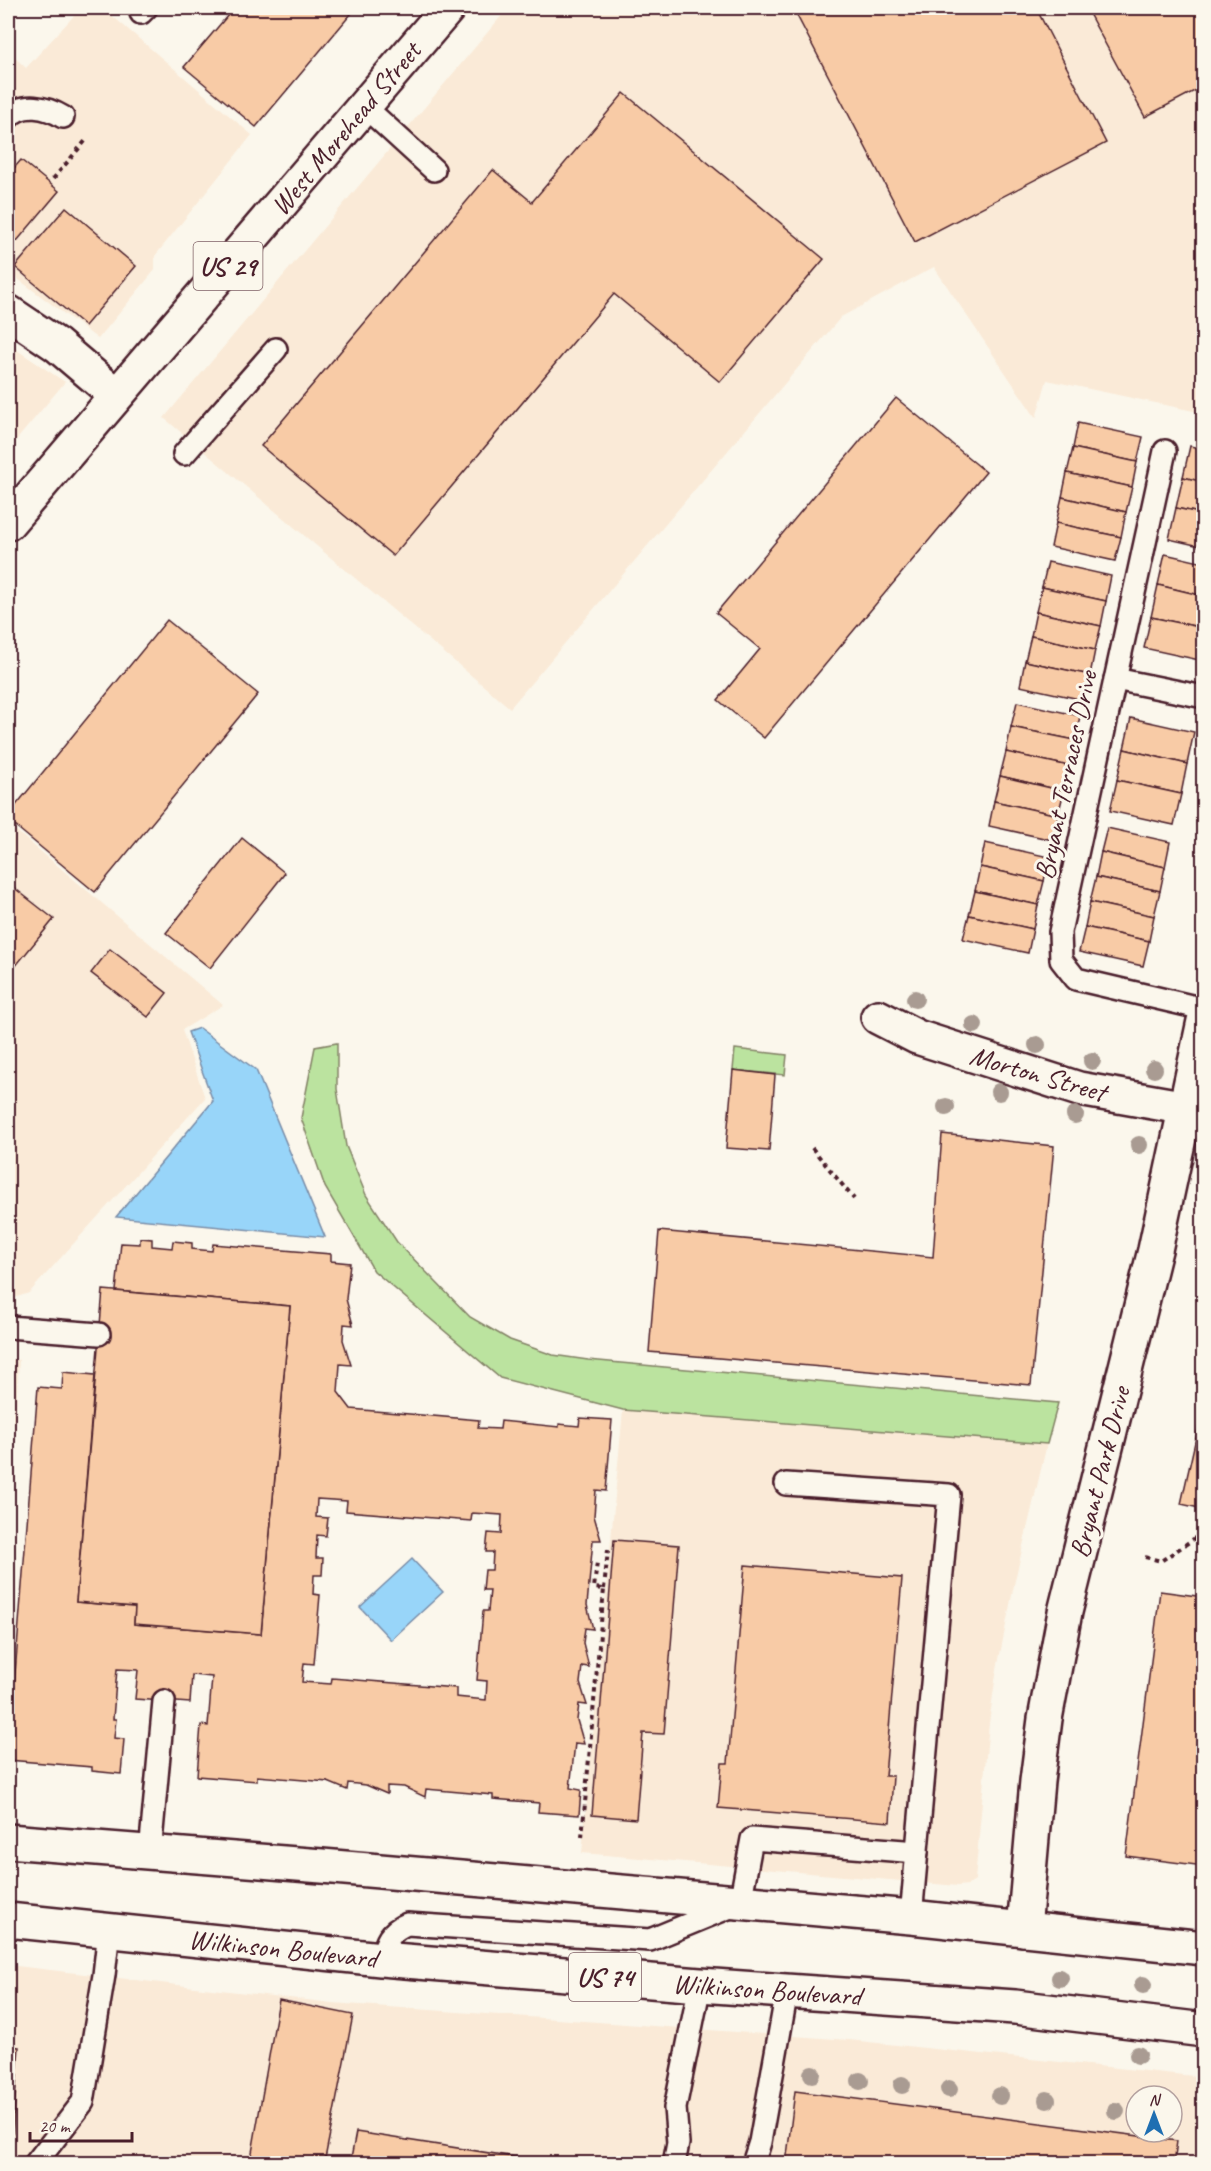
<svg xmlns="http://www.w3.org/2000/svg" width="1211" height="2171" font-family="Caveat,sans-serif">
<rect width="100%" height="100%" fill="#fbf7ec"/>
<filter id="ink" filterUnits="userSpaceOnUse"><feTurbulence type="fractalNoise" baseFrequency=".0167" numOctaves="2"/><feDisplacementMap in="SourceGraphic" scale="12" xChannelSelector="R" yChannelSelector="G"/><feConvolveMatrix kernelMatrix="1 2 1 2 8 2 1 2 1" color-interpolation-filters="sRGB"/></filter>
<g filter="url(#ink)">
<g fill="#faead7" fill-rule="evenodd">
<polygon points="81,8 103,8 252,135 155,256 155,270 98,339 14,276 8,265 8,51 26,68"/>
<polygon points="508,8 1203,8 1203,413 1047,380 1036,418 934,267 841,317 510,708 164,418"/>
<polygon points="8,344 65,382 8,450"/>
<polygon points="8,824 223,1005 182,1030 205,1098 29,1293 8,1300"/>
<polygon points="8,1359 19,1360 8,1535"/>
<polygon points="623,1410 1047,1444 1015,1580 996,1674 989,1723 975,1880 968,1885 958,1886 582,1853"/>
<path d="M8,1965L332,2003L849,2040L1203,2077V2163L8,2164ZM1136,2096H1172V2132H1136Z"/>
</g>
<g fill="#bbe39f" stroke="#828165" stroke-width="1.5">
<polygon points="337,1043 337,1089 346,1146 366,1195 397,1242 470,1317 510,1340 553,1355 588,1360 1058,1403 1047,1444 623,1410 500,1378 374,1271 325,1187 301,1118 315,1047"/>
<polygon points="735,1049 787,1055 785,1075 733,1070"/>
</g>
<g fill="#98d5f9" stroke="#798ca7" stroke-width="1.5">
<polygon points="199,1028 256,1070 325,1237 116,1217 213,1101 188,1032"/>
<polygon points="412,1559 443,1592 391,1640 360,1607"/>
</g>
<g fill="#f8cba6" stroke="#4a1f2b" stroke-width="1.5" fill-rule="evenodd">
<polygon points="234,8 356,8 256,127 184,67"/>
<polygon points="793,8 1036,8 1106,143 915,242"/>
<polygon points="1086,8 1204,8 1204,86 1145,117"/>
<polygon points="624,93 824,259 720,382 614,294 393,556 261,446 493,170 532,202"/>
<polygon points="21,160 59,191 17,241 8,233 8,175"/>
<polygon points="66,207 136,266 85,326 15,267"/>
<polygon points="896,398 986,472 764,738 718,700 760,649 716,613"/>
<polygon points="1078,423 1143,437 1137,462 1073,448"/>
<polygon points="1190,446 1204,449 1204,482 1183,477"/>
<polygon points="1073,448 1137,462 1132,487 1067,473"/>
<polygon points="1067,473 1132,487 1126,512 1062,497"/>
<polygon points="1183,477 1204,482 1204,514 1176,508"/>
<polygon points="1062,497 1126,512 1121,537 1056,523"/>
<polygon points="1176,508 1204,514 1204,547 1169,539"/>
<polygon points="1056,523 1121,537 1115,561 1051,547"/>
<polygon points="1165,554 1204,563 1204,596 1158,585"/>
<polygon points="1048,562 1111,576 1106,601 1042,587"/>
<polygon points="1158,585 1204,596 1204,628 1151,617"/>
<polygon points="1042,587 1106,601 1101,626 1036,612"/>
<polygon points="1036,612 1101,626 1095,650 1031,636"/>
<polygon points="1151,617 1204,628 1204,661 1144,648"/>
<polygon points="167,620 258,694 95,892 8,820 8,815"/>
<polygon points="1031,636 1095,650 1090,675 1025,661"/>
<polygon points="1025,661 1090,675 1084,700 1020,686"/>
<polygon points="1017,702 1080,716 1075,740 1011,727"/>
<polygon points="1131,718 1194,732 1187,764 1124,749"/>
<polygon points="1011,727 1075,740 1069,766 1006,752"/>
<polygon points="1124,749 1187,764 1181,794 1117,780"/>
<polygon points="1006,752 1069,766 1064,791 1000,776"/>
<polygon points="1000,776 1064,791 1058,815 994,801"/>
<polygon points="1117,780 1181,794 1174,825 1110,811"/>
<polygon points="994,801 1058,815 1053,840 989,826"/>
<polygon points="1107,828 1170,842 1165,867 1101,852"/>
<polygon points="242,838 285,873 210,968 166,933"/>
<polygon points="985,843 1049,857 1044,881 980,867"/>
<polygon points="1101,852 1165,867 1160,891 1096,877"/>
<polygon points="980,867 1044,881 1038,905 975,891"/>
<polygon points="1096,877 1160,891 1154,916 1090,902"/>
<polygon points="8,883 54,919 14,968 8,963"/>
<polygon points="975,891 1038,905 1033,929 969,915"/>
<polygon points="1090,902 1154,916 1149,941 1085,927"/>
<polygon points="969,915 1033,929 1028,953 963,939"/>
<polygon points="1085,927 1149,941 1143,966 1079,952"/>
<polygon points="110,949 167,993 148,1017 91,973"/>
<polygon points="733,1070 775,1075 769,1151 726,1148"/>
<polygon points="942,1134 1054,1146 1031,1385 649,1352 659,1231 933,1257"/>
<path d="M140,1238L152,1239V1246L172,1248L173,1241L192,1243V1249L212,1251L213,1244L331,1254V1261L350,1263L346,1299L353,1325L344,1324L343,1340L351,1365L340,1364L338,1392L351,1409L479,1420L478,1428L500,1429L501,1421L559,1427V1424L579,1426L580,1418L612,1420L606,1491L596,1490L594,1516L601,1540H593L587,1605L593,1629L585,1628L583,1643L589,1667L582,1666L580,1683L587,1705L579,1704L577,1720L584,1744L575,1743L570,1788L581,1790L579,1815L538,1812L539,1803L493,1799V1795L426,1789L425,1797L404,1787L387,1786V1794L366,1785L348,1783L347,1790L328,1782L257,1776V1781L197,1776L201,1725L208,1726L212,1677L192,1675L190,1703L135,1699L138,1670L117,1669L113,1719H116L114,1738L124,1739L121,1774L92,1771V1767L8,1760L38,1387L62,1389L63,1372L95,1375L76,1602L135,1607L134,1624L261,1634L290,1306L116,1291L121,1243L140,1244ZM317,1499L347,1501L346,1511L471,1521L472,1513L502,1515L501,1534L488,1533L486,1552H493L492,1570H485L483,1590H490L488,1611H483L477,1680L487,1681L486,1700L456,1697V1688L332,1678L331,1684L302,1682L304,1663L314,1664L320,1595L313,1594L314,1575H322L323,1558H316L317,1535L326,1536L328,1518L316,1517Z"/>
<polygon points="103,1290 290,1306 261,1634 134,1624 135,1607 76,1602"/>
<polygon points="1204,1402 1204,1509 1181,1504"/>
<polygon points="614,1540 679,1545 664,1734 643,1733 636,1819 592,1815"/>
<polygon points="745,1565 902,1578 885,1776 893,1776 890,1822 718,1808 722,1763 728,1763"/>
<polygon points="1160,1591 1204,1597 1204,1866 1126,1856"/>
<polygon points="279,2000 353,2015 324,2164 250,2164"/>
<polygon points="8,2046 19,2047 12,2139 8,2139"/>
<polygon points="795,2091 1177,2141 1174,2164 786,2164"/>
<polygon points="356,2132 559,2164 350,2164"/>
</g>
<g fill="none" stroke-linecap="round" stroke-linejoin="round">
<g stroke="#4a1f2b" stroke-width="26">
<g id="service">
<polyline points="141,13 146,8"/>
<polyline points="364,106 434,170"/>
<path d="M8,118C22,101 47,107 63,117"/>
<polyline points="1165,451 1060,932 1061,960 1076,979 1204,1009"/>
<polyline points="184,454 276,349"/>
<polyline points="1115,679 1204,697"/>
<polyline points="8,1327 99,1334"/>
<polyline points="786,1484 949,1495 911,1917"/>
<polyline points="150,1853 164,1701"/>
<path d="M381,1959C386,1942 389,1931 407,1924L650,1940L740,1903L752,1839L917,1852"/>
<polyline points="35,2164 83,2102 104,1975 109,1930"/>
<polyline points="674,2164 678,2143 675,2108 700,1985"/>
<polyline points="753,2164 760,2142 787,1991"/>
</g>
</g>
<g stroke="#4a1f2b" stroke-width="38">
<g id="minor">
<polyline points="8,312 57,345 116,395"/>
<polyline points="878,1017 917,1037 1079,1089 1204,1111"/>
<polyline points="1024,1929 1037,1781 1045,1719 1065,1612 1155,1250 1204,1021"/>
</g>
</g>
<g stroke="#4a1f2b" stroke-width="38">
<g id="primary">
<polyline points="8,523 448,8"/>
<polyline points="8,1841 322,1866 911,1917 1204,1948"/>
<polyline points="8,1920 381,1959 700,1985 1015,2007 1204,2030"/>
</g>
</g>
<g stroke="#4a1f2b" stroke-width="4" stroke-dasharray="4.5 4.5" stroke-linecap="butt">
<polyline points="53,179 87,139"/>
<polyline points="812,1148 854,1199"/>
<polyline points="1145,1557 1161,1561 1198,1536 1204,1537"/>
<polyline points="604,1589 608,1550"/>
<polyline points="582,1837 604,1589 594,1588 597,1562"/>
</g>
<use href="#service" stroke="#fbf7ec" stroke-width="21"/>
<use href="#minor" stroke="#fbf7ec" stroke-width="33"/>
<use href="#primary" stroke="#fbf7ec" stroke-width="33"/>
</g>
<g fill="#a99b92">
<circle cx="915" cy="999" r="9"/>
<circle cx="974" cy="1025" r="9"/>
<circle cx="1037" cy="1045" r="9"/>
<circle cx="1092" cy="1061" r="9"/>
<circle cx="1154" cy="1069" r="9"/>
<circle cx="999" cy="1092" r="9"/>
<circle cx="946" cy="1107" r="9"/>
<circle cx="1075" cy="1115" r="9"/>
<circle cx="1139" cy="1145" r="9"/>
<circle cx="1060" cy="1978" r="9"/>
<circle cx="1143" cy="1985" r="9"/>
<circle cx="1138" cy="2055" r="9"/>
<circle cx="812" cy="2074" r="9"/>
<circle cx="860" cy="2081" r="9"/>
<circle cx="902" cy="2085" r="9"/>
<circle cx="949" cy="2089" r="9"/>
<circle cx="1000" cy="2096" r="9"/>
<circle cx="1047" cy="2100" r="9"/>
<circle cx="1116" cy="2111" r="9"/>
</g>
</g>
<g text-anchor="middle" stroke-width="6" stroke-linejoin="round" paint-order="stroke">
<g fill="#fbf7ec" stroke="#7f6065" stroke-width="1.5">
<rect x="193.5" y="242" width="69" height="48" rx="4.5"/>
<rect x="569" y="1953" width="72" height="48" rx="4.5"/>
</g>
<g font-size="27" font-weight="bold" fill="#4a1f2b">
<text x="228" y="275">US 29</text>
<text x="605" y="1986">US 74</text>
</g>
<g font-size="28" fill="#4a1f2b" stroke="#fbf7ec">
<text transform="translate(345 128) rotate(-50)" y="10">West Morehead Street</text>
<text transform="translate(1065 775) rotate(-78)" y="10">Bryant Terraces Drive</text>
<text transform="translate(1038 1073) rotate(16)" y="10">Morton Street</text>
<text transform="translate(1099 1472) rotate(-76)" y="10">Bryant Park Drive</text>
<text transform="translate(283 1948) rotate(6)" y="10">Wilkinson Boulevard</text>
<text transform="translate(767 1989) rotate(4)" y="10">Wilkinson Boulevard</text>
</g>
</g>
<rect width="1211" height="2171" fill="none" stroke="#fbf7ec" stroke-width="30"/>
<rect x="15" y="15" width="1181" height="2141" fill="none" stroke="#4a1f2b" stroke-width="2" filter="url(#ink)"/>
<g transform="translate(1154 2114)"><circle r="28" fill="#fbf7ec" stroke="#b4a19f" stroke-width="1.5"/>
<path d="M0-4.5L10 22L0 15L-10 22Z" fill="#1f6fb2"/>
<text y="-9" font-size="16" font-weight="bold" text-anchor="middle" fill="#4a1f2b">N</text>
</g>
<path d="M30 2132v9h102v-9" fill="none" stroke="#4a1f2b" stroke-width="3"/>
<text x="39" y="2132" font-size="18" fill="#4a1f2b" stroke="#fbf7ec" stroke-width="4.5" paint-order="stroke">20 m</text>
</svg>
